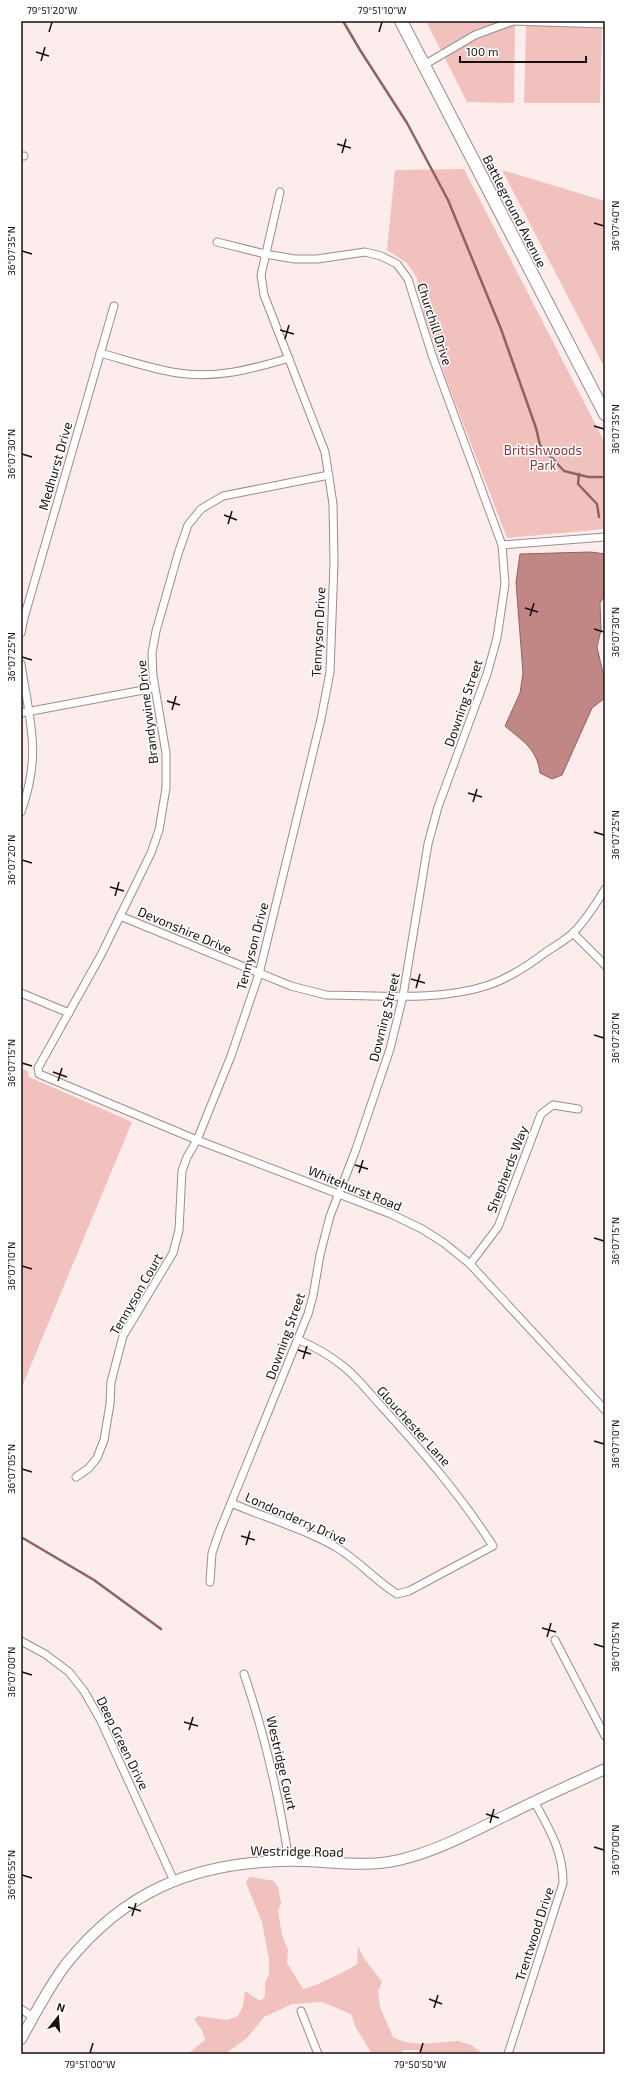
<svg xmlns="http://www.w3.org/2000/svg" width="626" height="2075" font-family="'Exo 2',sans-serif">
<rect width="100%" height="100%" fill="#fceceb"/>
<g fill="#f1c1bd">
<polygon points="426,21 515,21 514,103 467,102"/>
<polygon points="526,25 602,28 600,103 524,103"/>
<polygon points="464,169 605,443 605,529 507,538 445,376 424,314 417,278 407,263 387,250 395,170"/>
<polygon points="502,170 605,201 605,369 595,349"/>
<polygon points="21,1068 28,1071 29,1077 132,1122 21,1389"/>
<path d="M251,1877L274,1881L278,1887L281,1903L278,1911L282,1935L288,1950L287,1963L303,1989C314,1987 347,1971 357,1964L358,1946L364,1958L382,1982L378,1991L380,2007L393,2037L404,2042L421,2044L458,2041L471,2045L483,2054H424L417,2050H403L400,2054H372L356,2028L351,2014L322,2002L292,2004L264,2017L247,2038L225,2054H191L190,2052L205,2040L202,2030L194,2019L198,2016L227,2020L238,2016L243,2006L245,1991L260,2001L265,1997V1983L269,1974V1959L262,1922L246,1883L248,1878Z"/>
</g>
<path fill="#c08784" stroke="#8d6461" d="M591,552L605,554V595L600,603L601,630L597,647L605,682V698L592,708L562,775L552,779L540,773C537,748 522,741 505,726L520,693L523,673L516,582L520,554Z"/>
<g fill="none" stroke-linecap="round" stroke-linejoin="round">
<g stroke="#8d6461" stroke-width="2.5">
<polyline points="343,21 360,50 407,123 448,200 501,329 536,428 540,445 564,471 588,477 602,477"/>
<polyline points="579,474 578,484 597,504 599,517"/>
<polyline points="21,1537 94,1580 161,1629"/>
</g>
<g stroke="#9b8d8c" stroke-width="9">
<g id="street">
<polyline points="513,21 605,24"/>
<polyline points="424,65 475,35 513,21"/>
<polyline points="21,156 24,156"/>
<path d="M100,353C126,360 152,369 178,373C216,379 253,369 289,358"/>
<polyline points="329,475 223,496 201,509 188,525 178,554 156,631 152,653 153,676 166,753 166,788 159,830 151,853 101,955 43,1059 38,1068 39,1074 197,1140 391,1214 422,1229 444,1243 470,1264 605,1410"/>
<polyline points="502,545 605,537"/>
<polyline points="21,633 24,618 114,306"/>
<path d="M21,664C30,723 42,754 21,812"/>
<polyline points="21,713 154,688"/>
<path d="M120,916L291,986L326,995C379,995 438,1002 489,985C509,978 529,965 546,952C555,946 566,940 573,933C586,920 596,904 605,889"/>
<polyline points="573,933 605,965"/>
<polyline points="21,993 69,1013"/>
<polyline points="470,1264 498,1227 541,1114 553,1105 578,1109"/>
<polyline points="76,1477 89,1468 97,1458 104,1440 110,1404 111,1382 123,1336 173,1253 179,1230 182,1171 187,1157 197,1140 231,1056 259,974 321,719 330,672 334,563 333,504 325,452 264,295 261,275 280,192"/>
<path d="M231,1503C264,1517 310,1531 339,1549C360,1562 376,1581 397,1594L409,1591L493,1546C461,1496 423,1452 383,1408C370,1394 358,1378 343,1366C329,1355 315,1347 299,1340"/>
<polyline points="210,1582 212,1553 220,1530 308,1314 313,1296 320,1255 330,1216 355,1152 390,1049 403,996 428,844 438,807 487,674 497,638 505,584 502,545 432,355 408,279 397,264 381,256 365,252 317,259 295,259 265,254 217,242"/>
<polyline points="555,1640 605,1736"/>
<polyline points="21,1641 45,1654 69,1672 84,1691 101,1721 174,1881"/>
<path d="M244,1674C265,1735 279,1797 289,1861"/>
<polyline points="21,2009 33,2017"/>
<polyline points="301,2011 318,2054"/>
<path d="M508,2054L563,1883C563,1850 549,1829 534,1801"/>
</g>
</g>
<g stroke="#9b8d8c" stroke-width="12">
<path id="secondary" d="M21,2039C35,2014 49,1986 67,1963C124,1892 191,1864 280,1861C320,1859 360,1869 399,1860C441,1850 477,1829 515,1811C545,1796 575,1783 605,1769"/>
</g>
<g stroke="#9b8d8c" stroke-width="14">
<polyline id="primary" points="401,21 605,414"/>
</g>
<use href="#street" stroke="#fff" stroke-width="7"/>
<use href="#secondary" stroke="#fff" stroke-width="10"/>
<use href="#primary" stroke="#fff" stroke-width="12"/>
</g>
<path fill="none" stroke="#161110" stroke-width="1.5" d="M49,32L52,22M379,32L382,22M36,52L49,56M41,61L45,47M337,144L351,148M342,153L346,139M594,223L604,226M22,251L32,254M280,330L294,334M285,339L289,325M594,426L604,429M22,454L32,457M224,515L237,520M228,524L232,511M525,608L538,612M530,616L534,603M594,629L604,632M22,657L32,660M167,701L180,705M172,710L176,696M468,793L482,797M473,802L477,789M594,832L604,835M22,860L32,863M110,887L124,891M115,896L119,882M411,979L425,983M416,988L420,974M594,1035L604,1038M22,1063L32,1066M53,1072L67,1077M58,1081L62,1068M355,1165L368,1169M359,1173L363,1160M594,1238L604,1241M22,1266L32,1269M298,1350L311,1354M303,1359L307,1346M594,1441L604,1444M22,1469L32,1472M241,1536L255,1540M246,1545L250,1531M542,1628L556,1632M547,1637L551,1623M594,1644L604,1647M22,1672L32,1675M184,1722L198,1726M189,1730L193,1717M486,1814L499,1818M490,1823L494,1809M594,1847L604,1850M22,1875L32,1878M128,1907L141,1911M132,1916L136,1903M429,1999L442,2004M434,2008L438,1995M90,2053L93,2043M420,2053L423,2043"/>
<g text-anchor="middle" stroke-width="3" stroke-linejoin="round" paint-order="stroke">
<g font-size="13" fill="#161110" stroke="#fff">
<text transform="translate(515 211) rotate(63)" y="5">Battleground Avenue</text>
<text transform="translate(435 324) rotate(72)" y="5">Churchill Drive</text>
<text transform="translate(55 466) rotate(-74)" y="5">Medhurst Drive</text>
<text transform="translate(318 632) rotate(-87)" y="5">Tennyson Drive</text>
<text transform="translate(463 703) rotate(-71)" y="5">Downing Street</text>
<text transform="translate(147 712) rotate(-97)" y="5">Brandywine Drive</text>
<text transform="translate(185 930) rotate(23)" y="5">Devonshire Drive</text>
<text transform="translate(252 946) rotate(-75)" y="5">Tennyson Drive</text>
<text transform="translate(384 1017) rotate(-76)" y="5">Downing Street</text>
<text transform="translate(507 1169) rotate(-69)" y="5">Shepherds Way</text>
<text transform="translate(355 1188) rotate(22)" y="5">Whitehurst Road</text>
<text transform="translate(136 1294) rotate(-60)" y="5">Tennyson Court</text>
<text transform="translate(285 1336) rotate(-70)" y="5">Downing Street</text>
<text transform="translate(414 1426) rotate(48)" y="5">Glouchester Lane</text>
<text transform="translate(296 1518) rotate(24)" y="5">Londonderry Drive</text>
<text transform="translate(123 1743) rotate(64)" y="5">Deep Green Drive</text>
<text transform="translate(282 1763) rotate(77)" y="5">Westridge Court</text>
<text transform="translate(297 1851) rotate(1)" y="5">Westridge Road</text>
<text transform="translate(534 1934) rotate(-72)" y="5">Trentwood Drive</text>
</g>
<g font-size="13" fill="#843b3a" stroke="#fff">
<text x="543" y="455">Britishwoods<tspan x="543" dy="15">Park</tspan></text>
</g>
</g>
<rect width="626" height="2075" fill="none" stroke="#ffffff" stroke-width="44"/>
<g transform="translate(58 2017) rotate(17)" stroke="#ffffff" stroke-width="3" paint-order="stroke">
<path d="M0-3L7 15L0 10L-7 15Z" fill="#161110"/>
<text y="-6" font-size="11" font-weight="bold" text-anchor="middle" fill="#161110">N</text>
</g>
<path d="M460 56v6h126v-6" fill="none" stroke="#161110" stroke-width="2"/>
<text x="466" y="56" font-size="12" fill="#161110" stroke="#ffffff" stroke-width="3" paint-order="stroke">100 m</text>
<rect x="22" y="22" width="582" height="2031" fill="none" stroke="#161110" stroke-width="1.5"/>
<g font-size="10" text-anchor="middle" fill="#161110">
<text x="52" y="14">79°51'20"W</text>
<text x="382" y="14">79°51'10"W</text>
<text transform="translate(615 226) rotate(-90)" y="4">36°07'40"N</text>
<text transform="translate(11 251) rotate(-90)" y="4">36°07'35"N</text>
<text transform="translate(615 429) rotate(-90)" y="4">36°07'35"N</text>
<text transform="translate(11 454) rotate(-90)" y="4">36°07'30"N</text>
<text transform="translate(615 632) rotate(-90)" y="4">36°07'30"N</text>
<text transform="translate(11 657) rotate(-90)" y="4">36°07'25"N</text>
<text transform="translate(615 835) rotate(-90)" y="4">36°07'25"N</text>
<text transform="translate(11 860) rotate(-90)" y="4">36°07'20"N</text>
<text transform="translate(615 1038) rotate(-90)" y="4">36°07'20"N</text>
<text transform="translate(11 1063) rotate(-90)" y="4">36°07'15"N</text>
<text transform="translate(615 1241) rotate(-90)" y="4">36°07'15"N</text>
<text transform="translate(11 1266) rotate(-90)" y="4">36°07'10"N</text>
<text transform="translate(615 1444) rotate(-90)" y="4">36°07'10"N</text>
<text transform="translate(11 1469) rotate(-90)" y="4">36°07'05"N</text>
<text transform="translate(615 1647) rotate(-90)" y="4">36°07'05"N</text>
<text transform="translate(11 1672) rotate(-90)" y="4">36°07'00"N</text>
<text transform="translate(615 1850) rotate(-90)" y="4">36°07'00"N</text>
<text transform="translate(11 1875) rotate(-90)" y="4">36°06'55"N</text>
<text x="90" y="2068">79°51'00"W</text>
<text x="420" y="2068">79°50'50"W</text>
</g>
</svg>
